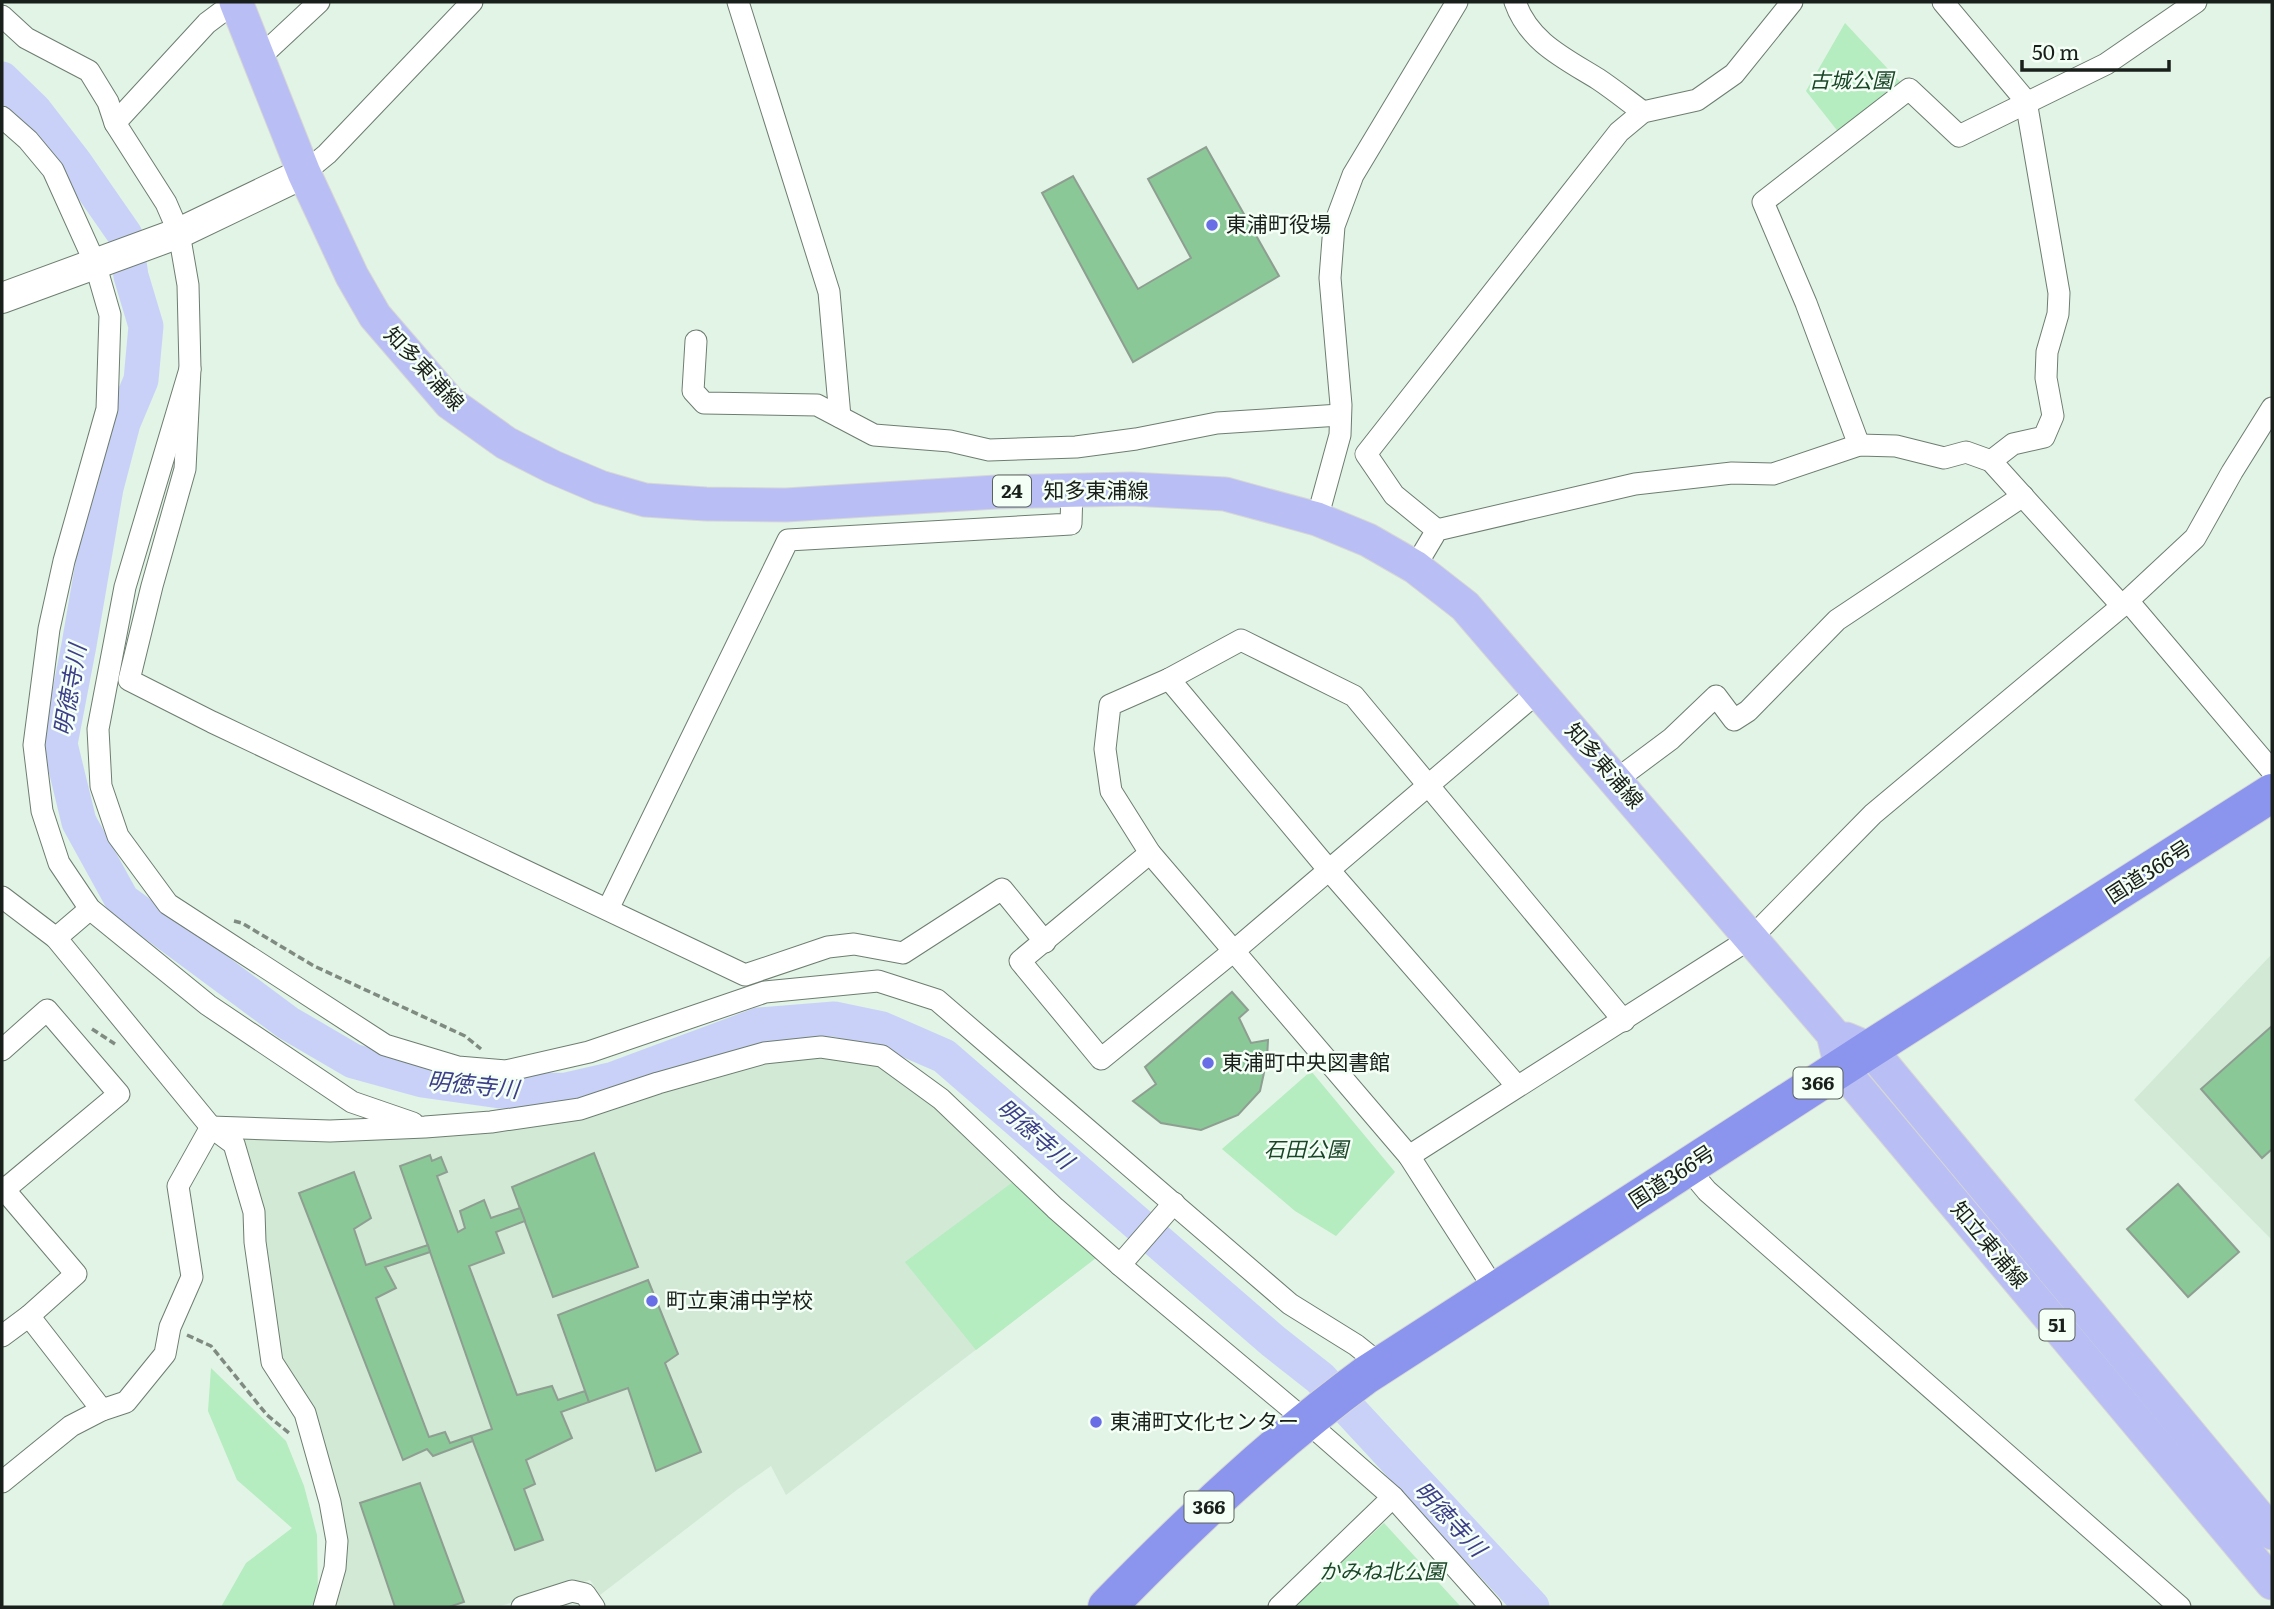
<svg xmlns="http://www.w3.org/2000/svg" width="2274" height="1609" font-family="Literata,'Noto Sans JP',serif">
<rect width="100%" height="100%" fill="#e2f4e5"/>
<g fill="#d1e9d5">
<polygon points="2272,954 2272,1240 2134,1100"/>
<polygon points="764,1053 882,1056 1105,1251 786,1495 771,1466 738,1489 600,1595 590,1580 497,1607 325,1607 335,1568 319,1458 272,1362 234,1144 247,1129 491,1122"/>
</g>
<g fill="#b5ecc0">
<polygon points="1845,23 1902,84 1840,134 1806,91"/>
<polygon points="1311,1071 1395,1172 1336,1236 1295,1211 1222,1149"/>
<polygon points="1021,1176 1105,1251 976,1350 905,1262"/>
<polygon points="211,1368 286,1441 304,1486 317,1535 318,1598 310,1607 221,1607 246,1563 292,1528 237,1480 208,1411"/>
<polygon points="1384,1523 1461,1607 1294,1607"/>
</g>
<g fill="none" stroke-linecap="round" stroke-linejoin="round">
<polyline stroke="#cad1f9" stroke-width="35" points="2,79 34,110 75,163 125,235 131,276 146,326 141,380 123,423 106,488 79,645 60,744 79,822 122,900 288,1023 353,1061 422,1080 500,1091 566,1090 614,1079 759,1025 834,1019 882,1029 944,1056 1273,1341 1320,1378 1532,1607"/>
</g>
<g fill="#8ac898" stroke="#8e9e91" stroke-width="2">
<polygon points="1206,147 1279,276 1133,362 1042,193 1073,176 1138,289 1191,258 1148,179"/>
<polygon points="1232,992 1248,1010 1239,1018 1251,1043 1268,1040 1267,1059 1260,1091 1238,1115 1201,1130 1161,1123 1133,1101 1156,1084 1145,1067"/>
<polygon points="2272,1026 2272,1149 2262,1158 2201,1089"/>
<polygon points="594,1153 638,1267 553,1297 512,1187"/>
<polygon points="430,1155 432,1161 441,1157 447,1172 437,1176 458,1232 465,1228 460,1211 484,1200 491,1218 520,1208 525,1221 496,1232 504,1253 469,1266 517,1395 552,1386 558,1400 585,1391 589,1402 561,1412 572,1438 526,1460 535,1484 524,1489 543,1540 515,1550 471,1436 492,1429 400,1166"/>
<polygon points="354,1172 371,1218 354,1229 366,1265 428,1245 430,1252 385,1267 396,1288 376,1298 429,1437 445,1432 450,1443 471,1436 473,1441 433,1456 427,1449 403,1460 299,1193"/>
<polygon points="2178,1184 2239,1252 2188,1297 2127,1229"/>
<polygon points="648,1280 678,1354 665,1363 701,1452 656,1471 628,1388 589,1402 558,1315"/>
<polygon points="420,1483 464,1602 449,1607 395,1607 360,1503"/>
</g>
<g fill="none" stroke-linecap="round" stroke-linejoin="round">
<g stroke="#6d7d70" stroke-width="23">
<g id="street">
<polyline points="235,2 207,23 115,123 166,203 179,233 188,285 190,369 185,469 152,586 129,680 212,722 745,975 828,947 854,944 903,953 1002,889 1045,942"/>
<polyline points="738,2 829,292 840,417"/>
<path d="M1515,2C1529,42 1564,58 1598,79C1613,89 1628,101 1643,112"/>
<polyline points="1943,2 2026,101 2059,293 2058,314 2047,352 2046,378 2053,416 2044,437 2013,444 1991,461"/>
<polyline points="2,16 26,38 89,71 108,102 115,123"/>
<polyline points="259,58 319,2"/>
<polyline points="2,117 28,140 53,170 95,263 110,315 107,409 64,561 49,629 34,745 42,811 59,863 90,909 208,1005 352,1102 413,1123"/>
<polyline points="304,173 327,154 472,2"/>
<polyline points="696,341 693,391 704,403 817,405 874,435 950,441 989,450 1076,447 1136,439 1217,423 1340,415"/>
<polyline points="190,369 125,587 98,729 101,786 118,836 168,904 385,1045 458,1067 506,1071 589,1052 765,992 878,981 937,1000 1290,1304 1356,1345 1381,1365"/>
<polyline points="1859,445 1806,303 1763,202 1909,89 1959,136 2106,64 2196,2"/>
<polyline points="1317,519 1340,435 1341,405 1330,278 1334,226 1353,175 1457,2"/>
<polyline points="1437,530 1394,495 1366,454 1619,132 1643,112 1697,100 1734,74 1792,2"/>
<polyline points="1415,567 1437,530 1635,484 1732,473 1773,474 1859,445 1896,446 1944,458 1966,452 1991,461 2122,606"/>
<polyline points="2128,601 2272,771"/>
<polyline points="1169,679 1328,869 1517,1086"/>
<polyline points="1616,780 1671,739 1716,696 1734,720 1748,711 1837,620 2023,496"/>
<polyline points="1150,853 1020,961 1101,1059 1235,950 1539,691"/>
<polyline points="2,897 56,938"/>
<polyline points="90,909 56,938 211,1127 234,1144 254,1212 255,1242 272,1362 305,1413 330,1502 337,1541 335,1568 324,1607"/>
<polyline points="608,909 788,540 1071,524 1072,490"/>
<polyline points="2,1050 47,1010 119,1094 4,1190"/>
<polyline points="211,1127 330,1131 425,1127 491,1122 580,1109 658,1083 764,1053 821,1047 882,1056 941,1099 1055,1208 1120,1265 1306,1421 1393,1497 1491,1607"/>
<polyline points="1409,1156 1751,938 1873,814 2122,606 2195,538 2232,472 2272,408"/>
<polyline points="1687,1167 1707,1191 2180,1607"/>
<polyline points="2,1187 76,1274 29,1316 2,1336"/>
<polyline points="1120,1265 1174,1203"/>
<polyline points="1495,1290 1409,1156 1150,853 1111,791 1105,749 1110,705 1169,679 1241,640 1354,696 1624,1021"/>
<polyline points="29,1316 102,1410"/>
<polyline points="2,1482 71,1426 102,1410 126,1402 165,1354 170,1327 192,1277 178,1186 211,1127"/>
<polyline points="522,1607 572,1591 585,1594 594,1607"/>
<polyline points="1279,1607 1393,1497"/>
</g>
</g>
<g stroke="#6d7d70" stroke-width="32">
<polyline id="secondary" points="2,298 179,233 304,173"/>
</g>
<g stroke="#d6d7d6" stroke-width="35">
<g id="primary">
<polyline points="236,2 304,173 352,276 375,316 450,403 506,443 553,467 600,487 645,500 706,504 786,505 996,492 1131,489 1225,494 1317,519 1368,540 1415,567 1465,606 1833,1034 1841,1068 2272,1583"/>
<polyline points="1846,1039 1870,1049 2272,1533"/>
</g>
</g>
<g stroke="#d6d7d6" stroke-width="40">
<path id="highway" d="M1107,1607C1188,1524 1272,1444 1366,1375L1870,1049L2272,793"/>
</g>
<g stroke="#7f8b81" stroke-width="3.5" stroke-dasharray="7 3.5" stroke-linecap="butt">
<polyline points="234,921 242,923 314,966 465,1036 481,1049"/>
<polyline points="92,1029 115,1044"/>
<polyline points="187,1335 211,1346 267,1415 289,1433"/>
</g>
<use href="#street" stroke="#fff" stroke-width="21"/>
<use href="#secondary" stroke="#fff" stroke-width="30"/>
<use href="#primary" stroke="#b9bff4" stroke-width="33"/>
<use href="#highway" stroke="#8b95ed" stroke-width="38"/>
</g>
<g fill="#696ee7" stroke="#f4fff6" stroke-width="2.5">
<circle cx="1212" cy="225" r="7"/>
<circle cx="1208" cy="1063" r="7"/>
<circle cx="652" cy="1301" r="7"/>
<circle cx="1096" cy="1422" r="7"/>
</g>
<g text-anchor="middle" stroke-width="5" stroke-linejoin="round" paint-order="stroke">
<g fill="#f4fff6" stroke="#5b625c" stroke-width="2">
<rect x="993" y="475.5" width="38" height="31" rx="5"/>
<rect x="1793.5" y="1067.5" width="49" height="31" rx="5"/>
<rect x="2039.5" y="1309.5" width="35" height="31" rx="5"/>
<rect x="1184.5" y="1491.5" width="49" height="31" rx="5"/>
</g>
<g font-size="19" font-weight="bold" fill="#191f1a">
<text x="1012" y="498">24</text>
<text x="1818" y="1090">366</text>
<text x="2057" y="1332">51</text>
<text x="1209" y="1514">366</text>
</g>
<g font-size="21" font-style="italic" fill="#194627" stroke="#f4fff6">
<text x="1851" y="88">古城公園</text>
<text x="1306" y="1157">石田公園</text>
<text x="1382" y="1579">かみね北公園</text>
</g>
<g font-size="21" fill="#191f1a" stroke="#f4fff6" text-anchor="start">
<text x="1226" y="232">東浦町役場</text>
<text x="1222" y="1070">東浦町中央図書館</text>
<text x="666" y="1308">町立東浦中学校</text>
<text x="1110" y="1429">東浦町文化センター</text>
</g>
<g font-size="21" fill="#191f1a" stroke="#f4fff6">
<text transform="translate(424 369) rotate(47)" y="7">知多東浦線</text>
<text x="1096" y="498">知多東浦線</text>
<text transform="translate(1604 766) rotate(49)" y="7">知多東浦線</text>
<text transform="translate(2149 872) rotate(-33)" y="7">国道366号</text>
<text transform="translate(1672 1177) rotate(-33)" y="7">国道366号</text>
<text transform="translate(1989 1245) rotate(50)" y="7">知立東浦線</text>
</g>
<g font-size="23" font-style="italic" fill="#3c3e8a" stroke="#f4fff6">
<text transform="translate(70 690) rotate(-80)" y="8">明徳寺川</text>
<text transform="translate(473 1085) rotate(6)" y="8">明徳寺川</text>
<text transform="translate(1035 1134) rotate(41)" y="8">明徳寺川</text>
<text transform="translate(1450 1519) rotate(47)" y="8">明徳寺川</text>
</g>
</g>
<rect width="2274" height="1609" fill="none" stroke="#191f1a" stroke-width="7"/>
<path d="M2022 60v10h147v-10" fill="none" stroke="#191f1a" stroke-width="3.5"/>
<text x="2032" y="60" font-size="21" fill="#191f1a" stroke="#f4fff6" stroke-width="5" paint-order="stroke">50 m</text>
</svg>
